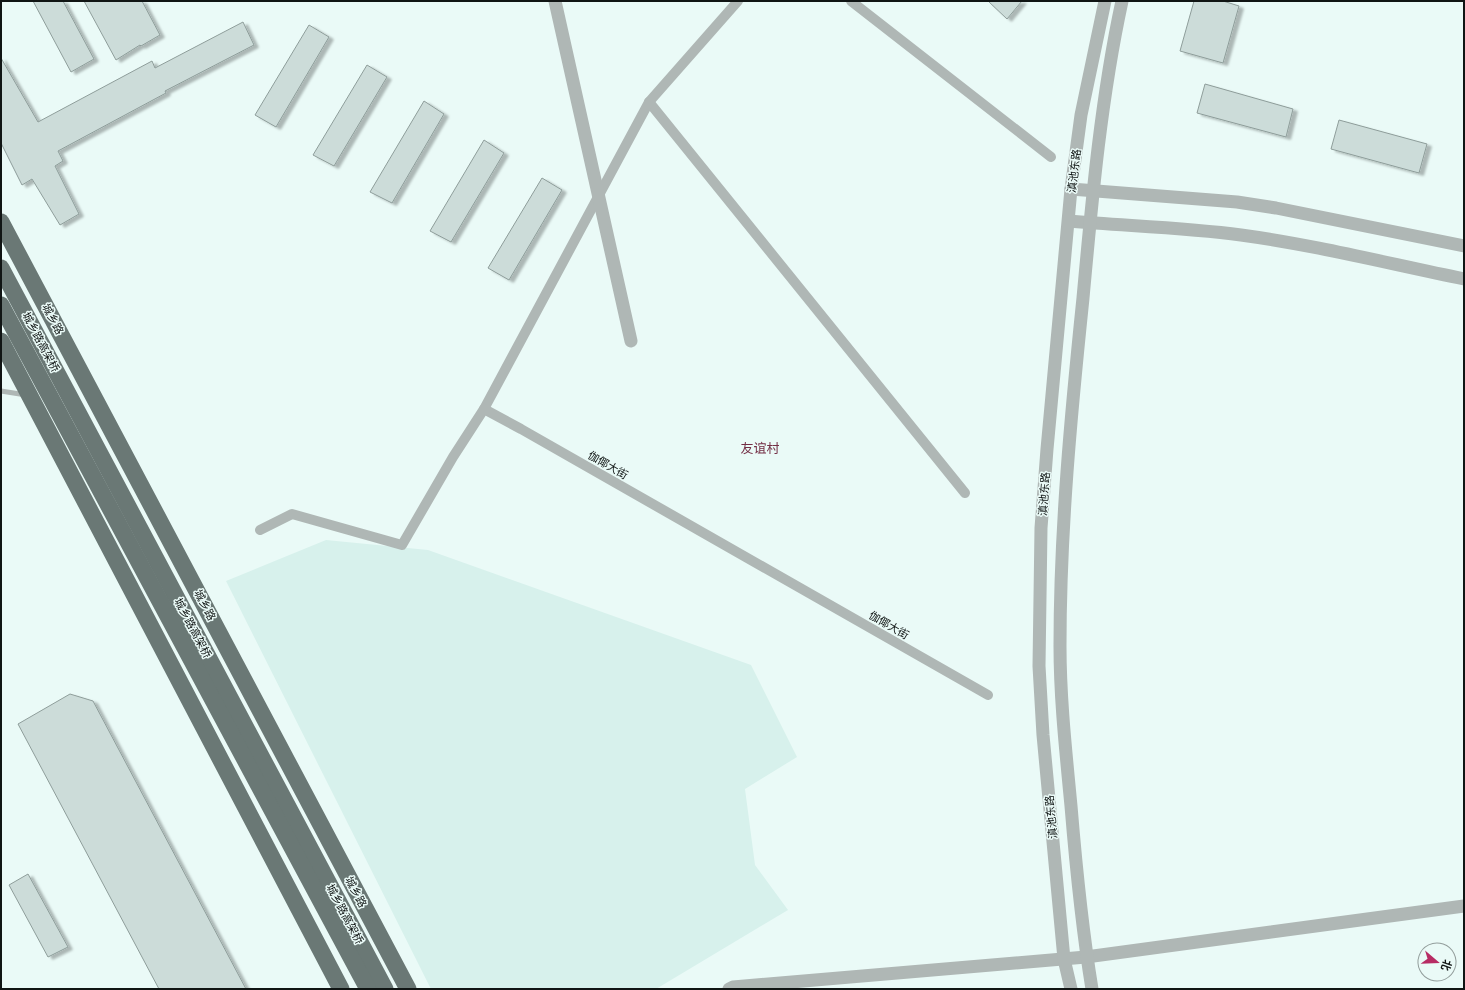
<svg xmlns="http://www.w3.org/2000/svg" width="1465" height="990" font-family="'Work Sans','Noto Sans SC',sans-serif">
<defs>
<filter id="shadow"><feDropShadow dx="4.5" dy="2.5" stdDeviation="1" flood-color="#0004"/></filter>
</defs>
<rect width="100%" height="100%" fill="#eafaf7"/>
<polygon fill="#d7f1ec" points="326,540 428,550 751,665 797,757 745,789 755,865 788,910 656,989 431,989 226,581"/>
<g fill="#ccdcd9" stroke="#8e9d9a" filter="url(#shadow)">
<polygon points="33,1 63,1 94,59 71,72"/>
<polygon points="84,1 142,1 160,35 141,46 140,45 116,60"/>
<polygon points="988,1 1022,1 1007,19"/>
<polygon points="1194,1 1223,1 1239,6 1223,63 1180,51"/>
<polygon points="243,22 254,45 165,91 166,93 58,151 63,161 55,166 79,214 60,225 32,179 22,185 1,143 1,58 38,122 152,61 155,68"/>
<polygon points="309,25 329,37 276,127 255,115"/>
<polygon points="367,65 387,77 334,166 313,155"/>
<polygon points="1205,84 1293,109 1286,137 1197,113"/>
<polygon points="424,101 444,114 392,203 370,192"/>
<polygon points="1339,120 1427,144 1419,173 1331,149"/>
<polygon points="484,140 504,153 451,242 430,231"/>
<polygon points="542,178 562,190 509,280 488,268"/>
<polygon points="70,694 93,701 246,989 159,989 18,724"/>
<polygon points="28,874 68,947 48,957 9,885"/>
</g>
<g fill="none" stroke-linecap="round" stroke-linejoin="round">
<polyline stroke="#afb7b5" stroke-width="5" points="1,391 26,395"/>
<g stroke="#afb7b5" stroke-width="10">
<polyline points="851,1 1051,157"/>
<polyline points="649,102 965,493"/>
<polyline points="484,409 649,102 738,1"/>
<polyline points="260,530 292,514 402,545 453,457 484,409 521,429 988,695"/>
</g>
<g stroke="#afb7b5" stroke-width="13">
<polyline points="555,1 631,341"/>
<polyline points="1071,189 1237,202 1276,208 1464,246"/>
<path d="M1069,221C1126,226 1184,227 1241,235C1315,245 1390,264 1464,279"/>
<polyline points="729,989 733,987 1086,957 1464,906"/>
<polyline points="1071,989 1064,959 1043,735 1039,666 1041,528 1047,449 1071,189 1081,115 1105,1"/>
<path d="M1092,989C1082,928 1076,867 1071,806C1066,753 1060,699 1060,646C1060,530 1071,414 1083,298C1092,199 1101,98 1122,1"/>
</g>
<g stroke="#6a7875" stroke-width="17">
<polyline points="1,222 408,989"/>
<polyline points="1,268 385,989"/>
<polyline points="1,305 368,989"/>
<polyline points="1,341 341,989"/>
</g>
</g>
<g text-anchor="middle" stroke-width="3" stroke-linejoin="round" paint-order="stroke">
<g font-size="11" fill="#101514" stroke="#eafaf7">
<text transform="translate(1074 171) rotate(-83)" y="4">滇池东路</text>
<text transform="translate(53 319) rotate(62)" y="4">城乡路</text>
<text transform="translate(41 342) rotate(62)" y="4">城乡路高架桥</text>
<text transform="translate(608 465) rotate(30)" y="4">伽倻大街</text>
<text transform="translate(1044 494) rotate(-86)" y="4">滇池东路</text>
<text transform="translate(205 605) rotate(62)" y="4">城乡路</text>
<text transform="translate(889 625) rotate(30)" y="4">伽倻大街</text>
<text transform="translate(193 628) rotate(62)" y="4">城乡路高架桥</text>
<text transform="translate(1051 817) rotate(-95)" y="4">滇池东路</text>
<text transform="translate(356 892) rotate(62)" y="4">城乡路</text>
<text transform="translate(345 914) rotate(62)" y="4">城乡路高架桥</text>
</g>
<g font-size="13" fill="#732e45" stroke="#eafaf7">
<text x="760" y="453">友谊村</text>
</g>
</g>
<rect width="1465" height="990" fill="none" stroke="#101514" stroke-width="4"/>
<g transform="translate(1437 962) rotate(109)"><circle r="19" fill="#eafaf7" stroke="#939e9c"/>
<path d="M0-3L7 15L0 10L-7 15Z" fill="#b72c64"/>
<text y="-6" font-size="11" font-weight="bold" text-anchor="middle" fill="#101514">北</text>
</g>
</svg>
